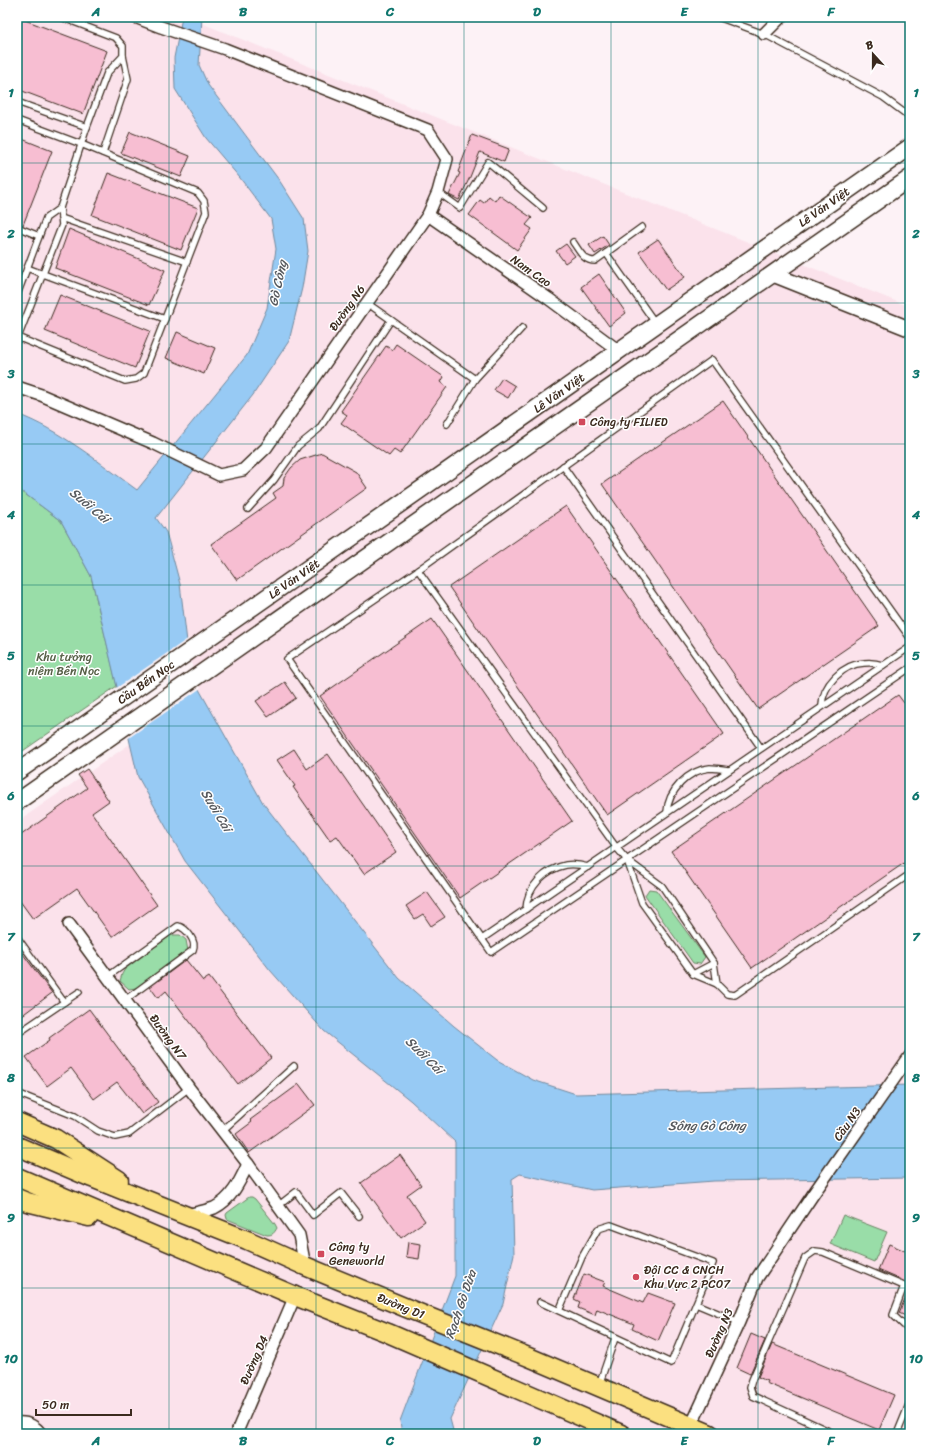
<svg xmlns="http://www.w3.org/2000/svg" width="927" height="1451" font-family="Sriracha,sans-serif">
<rect width="100%" height="100%" fill="#fdf2f6"/>
<filter id="ink" filterUnits="userSpaceOnUse"><feTurbulence type="fractalNoise" baseFrequency=".025" numOctaves="2"/><feDisplacementMap in="SourceGraphic" scale="8" xChannelSelector="R" yChannelSelector="G"/><feConvolveMatrix kernelMatrix="1 2 1 2 8 2 1 2 1" color-interpolation-filters="sRGB"/></filter>
<g filter="url(#ink)">
<polygon fill="#fbe2eb" points="17,17 186,17 910,307 910,1434 17,1434 17,822 202,694 191,675 180,584 166,532 136,490 88,454 35,421 17,414"/>
<g fill="#99dda8" stroke="#6a8463">
<polygon points="17,488 61,521 91,576 117,686 17,755"/>
<polygon points="649,889 656,890 705,957 700,964 693,963 645,895"/>
<polygon points="171,935 180,935 186,940 188,951 136,988 129,989 120,981 122,974 125,969"/>
<path d="M249,1197H252L255,1199L275,1224L277,1228C274,1233 273,1235 267,1235L227,1219L226,1215L227,1213Z"/>
<polygon points="843,1215 887,1232 874,1262 830,1244"/>
</g>
<path fill="#97caf4" stroke="#728a9e" d="M182,17H202L199,65L208,85L279,180L304,219L308,251L302,288L289,341L253,395L156,518L166,532L180,584L191,675L263,803L399,978L454,1026L497,1060L533,1080L576,1094L910,1085V1178L714,1181L592,1190L520,1174L512,1179L514,1254L503,1304L450,1419L454,1434H402L400,1421L455,1276V1142L411,1101L324,1031L270,970L185,861L138,777L91,576L61,521L17,488V414C60,430 100,463 137,490L247,355L267,308L276,249L271,219L240,178L206,138L175,89L174,58Z"/>
<polygon fill="#fdf2f6" points="189,638 193,674 201,688 127,739 115,689"/>
<g fill="#f7bed2" stroke="#3b2a1e">
<polygon points="17,17 107,51 83,114 17,89"/>
<polygon points="130,132 190,156 181,177 121,153"/>
<polygon points="472,135 509,149 504,162 480,152 470,177 459,200 449,195 460,173 458,172"/>
<polygon points="17,137 52,151 23,225 17,223"/>
<polygon points="108,173 198,208 181,250 92,215"/>
<polygon points="499,195 532,218 526,225 532,229 517,250 469,215 480,200 484,203 489,196 495,201"/>
<polygon points="69,229 165,270 149,305 55,268"/>
<polygon points="603,236 609,245 595,254 589,245"/>
<polygon points="658,239 685,277 666,290 639,252"/>
<polygon points="566,244 575,256 565,263 556,251"/>
<polygon points="599,274 626,313 609,326 581,287"/>
<polygon points="60,295 150,331 135,368 45,331"/>
<polygon points="177,332 215,348 204,374 166,358"/>
<polygon points="396,344 444,377 441,382 447,387 400,454 394,450 389,456 341,423 347,415 341,411 386,346 392,350"/>
<polygon points="502,378 515,386 508,398 494,390"/>
<polygon points="723,401 879,626 758,709 602,484"/>
<polygon points="322,453 356,472 367,488 237,580 211,544 276,498 273,493 283,486 284,478 291,468 300,460"/>
<polygon points="566,506 724,734 607,815 449,587"/>
<polygon points="432,619 572,821 460,898 320,696"/>
<polygon points="285,682 296,698 268,717 256,701"/>
<polygon points="898,695 904,703 910,699 910,859 752,968 671,851"/>
<polygon points="294,749 307,769 328,754 396,852 364,874 337,836 330,840 293,787 295,786 277,760"/>
<polygon points="87,769 109,801 92,813 157,905 112,937 77,888 33,919 17,897 17,838 87,788 78,775"/>
<polygon points="427,892 445,917 431,926 423,914 415,919 406,906"/>
<polygon points="17,946 52,993 17,1019"/>
<polygon points="186,960 203,981 209,977 271,1058 238,1084 166,991 158,998 150,987"/>
<polygon points="89,1009 158,1102 142,1114 117,1082 94,1099 71,1068 47,1086 26,1057 50,1040 49,1038"/>
<polygon points="299,1084 315,1105 249,1153 236,1134 252,1122 250,1120"/>
<polygon points="400,1155 421,1185 407,1195 425,1221 401,1238 361,1183"/>
<polygon points="408,1242 421,1244 419,1259 406,1257"/>
<polygon points="889,1244 910,1253 910,1286 906,1282 878,1270"/>
<polygon points="584,1274 605,1282 603,1286 643,1303 648,1293 675,1303 658,1341 632,1329 634,1324 597,1309 595,1315 578,1308 580,1302 574,1299"/>
<polygon points="910,1287 910,1318 899,1313"/>
<polygon points="751,1334 765,1340 750,1374 737,1368"/>
<polygon points="772,1344 894,1395 879,1430 766,1383 767,1381 758,1377"/>
</g>
<g fill="none" stroke-linecap="round" stroke-linejoin="round">
<g stroke="#3b2a1e" stroke-width="8">
<g id="service">
<polyline points="61,17 116,38 123,46 123,56 128,79 103,153"/>
<polyline points="718,17 764,34 883,97 910,117"/>
<polyline points="17,102 87,127"/>
<polyline points="17,120 81,144 198,193 204,201 206,212 144,373 136,379 125,381 17,337"/>
<polyline points="438,192 460,208 488,162 543,208"/>
<polyline points="61,218 187,262"/>
<polyline points="17,227 39,236"/>
<path d="M573,242C579,250 583,261 595,261L642,227"/>
<polyline points="606,253 656,324"/>
<polyline points="27,268 165,319"/>
<polyline points="17,295 46,218 60,208"/>
<polyline points="367,303 475,379"/>
<polyline points="17,340 62,225 60,208 87,127 107,73 123,56"/>
<polyline points="447,424 475,379 522,328"/>
<polyline points="563,466 761,748"/>
<polyline points="248,509 274,480 298,446 319,429 391,320"/>
<polyline points="418,570 616,847 627,860 662,886 714,963 717,984"/>
<polyline points="910,638 712,360 418,570 287,659 491,952 910,668"/>
<path d="M822,706C822,685 843,664 864,663C871,662 877,663 883,665"/>
<path d="M667,812C668,791 688,770 710,768C716,768 722,769 729,770"/>
<polyline points="627,860 642,903 693,974 717,984 727,994 735,995 910,874"/>
<path d="M526,909C527,887 545,869 566,865C573,864 581,865 588,867"/>
<polyline points="17,937 64,1002"/>
<polyline points="482,939 910,647"/>
<polyline points="693,974 714,963"/>
<path d="M107,977L178,926C186,928 197,941 193,950L125,1000"/>
<polyline points="17,1034 79,992"/>
<polyline points="17,1093 75,1116 98,1131 115,1137 129,1134 189,1088"/>
<polyline points="222,1131 294,1066"/>
<polyline points="278,1206 296,1192 313,1215 341,1193 359,1216"/>
<polyline points="540,1302 671,1363 713,1263 611,1225 598,1229 582,1257 559,1311"/>
<polyline points="696,1304 739,1322"/>
<polyline points="599,1385 615,1338"/>
<polyline points="835,1434 753,1396 750,1387 752,1380 805,1258 815,1251 823,1252 904,1286 893,1315 910,1331"/>
<polyline points="897,1434 910,1402"/>
</g>
</g>
<g stroke="#3b2a1e" stroke-width="14">
<g id="minor">
<polyline points="764,34 781,17"/>
<polyline points="428,215 549,299 619,351"/>
<polyline points="17,387 41,395 153,443 219,475 243,470 266,448 428,215 438,192 447,159 428,130 225,49 161,27 135,17"/>
<polyline points="69,924 189,1088 248,1164 299,1235 305,1266"/>
<path d="M186,1215C195,1213 205,1211 214,1208C232,1199 240,1181 248,1164"/>
<path d="M17,1423C27,1422 35,1426 41,1434"/>
<polyline points="691,1426 739,1322 757,1278 814,1193 910,1056"/>
<polyline points="236,1434 295,1296"/>
</g>
</g>
<g stroke="#3b2a1e" stroke-width="17">
<polyline id="tertiary" points="772,274 910,329"/>
</g>
<g stroke="#3b2a1e" stroke-width="19">
<g id="secondary">
<polyline points="17,772 910,147"/>
<polyline points="17,802 910,178"/>
</g>
</g>
<g stroke="#3b2a1e" stroke-width="21">
<g id="primary">
<polyline points="17,1122 56,1139 119,1180"/>
<polyline points="17,1146 92,1178 247,1240 305,1266 409,1309 531,1358 710,1434"/>
<polyline points="17,1177 295,1296 388,1333 621,1434"/>
<polyline points="17,1198 27,1202 89,1217"/>
</g>
</g>
<use href="#service" stroke="#fff" stroke-width="5.5"/>
<use href="#minor" stroke="#fff" stroke-width="11"/>
<use href="#tertiary" stroke="#fff" stroke-width="14"/>
<use href="#secondary" stroke="#fff" stroke-width="16"/>
<use href="#primary" stroke="#fbe080" stroke-width="18"/>
</g>
</g>
<path fill="none" stroke="#0f766e" stroke-width="1" stroke-opacity="0.55" d="M169,17V1434M316,17V1434M464,17V1434M611,17V1434M758,17V1434M17,163H910M17,303H910M17,444H910M17,585H910M17,726H910M17,866H910M17,1007H910M17,1148H910M17,1288H910"/>
<g fill="#d1495b" stroke="#fff" stroke-width="1.5">
<rect x="578" y="418" width="8" height="8" rx="2"/>
<rect x="317" y="1250" width="8" height="8" rx="2"/>
<circle cx="636" cy="1277" r="4"/>
</g>
<g text-anchor="middle" stroke-width="3" stroke-linejoin="round" paint-order="stroke">
<g font-size="12" fill="#3b2a1e" stroke="#fff">
<text transform="translate(824 207) rotate(-35)" y="4">Lê Văn Việt</text>
<text transform="translate(531 271) rotate(35)" y="4">Nam Cao</text>
<text transform="translate(347 308) rotate(-55)" y="4">Đường N6</text>
<text transform="translate(559 393) rotate(-35)" y="4">Lê Văn Việt</text>
<text transform="translate(294 579) rotate(-35)" y="4">Lê Văn Việt</text>
<text transform="translate(146 682) rotate(-35)" y="4">Cầu Bến Nọc</text>
<text transform="translate(168 1037) rotate(54)" y="4">Đường N7</text>
<text transform="translate(847 1124) rotate(-55)" y="4">Cầu N3</text>
<text transform="translate(401 1306) rotate(22)" y="4">Đường D1</text>
<text transform="translate(719 1333) rotate(-66)" y="4">Đường N3</text>
<text transform="translate(254 1360) rotate(-66)" y="4">Đường D4</text>
</g>
<g font-size="12" fill="#3b2a1e" stroke="#fff" text-anchor="start">
<text x="590" y="426">Công ty FILIED</text>
<text x="329" y="1251">Công ty<tspan x="329" dy="14">Geneworld</tspan></text>
<text x="644" y="1274">Đội CC &amp; CNCH<tspan x="644" dy="14">Khu Vực 2 PC07</tspan></text>
</g>
<g font-size="12" fill="#576047" stroke="#fff">
<text x="64" y="661">Khu tưởng<tspan x="64" dy="14">niệm Bến Nọc</tspan></text>
</g>
<g font-size="13" font-style="italic" fill="#575a5e" stroke="#fff">
<text transform="translate(277 283) rotate(-78)" y="5">Gò Công</text>
<text transform="translate(90 505) rotate(40)" y="5">Suối Cái</text>
<text transform="translate(217 810) rotate(59)" y="5">Suối Cái</text>
<text transform="translate(425 1055) rotate(45)" y="5">Suối Cái</text>
<text x="707" y="1130">Sông Gò Công</text>
<text transform="translate(460 1304) rotate(-71)" y="5">Rạch Gò Dừa</text>
</g>
</g>
<rect width="927" height="1451" fill="none" stroke="#fff" stroke-width="44"/>
<g transform="translate(873 54) rotate(339)" stroke="#ffffff" stroke-width="3" paint-order="stroke">
<path d="M0-3L7 15L0 10L-7 15Z" fill="#3b2a1e"/>
<text y="-6" font-size="11" font-weight="bold" text-anchor="middle" fill="#3b2a1e">B</text>
</g>
<path d="M36 1409v6h95v-6" fill="none" stroke="#3b2a1e" stroke-width="2"/>
<text x="42" y="1409" font-size="12" fill="#3b2a1e" stroke="#ffffff" stroke-width="3" paint-order="stroke">50 m</text>
<rect x="22" y="22" width="883" height="1407" fill="none" stroke="#0f766e" stroke-width="1.5"/>
<g font-size="13" text-anchor="middle" font-weight="bold" fill="#0f766e">
<text x="96" y="16">A</text>
<text x="243" y="16">B</text>
<text x="390" y="16">C</text>
<text x="537" y="16">D</text>
<text x="684" y="16">E</text>
<text x="831" y="16">F</text>
<text x="11" y="97">1</text>
<text x="916" y="97">1</text>
<text x="11" y="238">2</text>
<text x="916" y="238">2</text>
<text x="11" y="378">3</text>
<text x="916" y="378">3</text>
<text x="11" y="519">4</text>
<text x="916" y="519">4</text>
<text x="11" y="660">5</text>
<text x="916" y="660">5</text>
<text x="11" y="800">6</text>
<text x="916" y="800">6</text>
<text x="11" y="941">7</text>
<text x="916" y="941">7</text>
<text x="11" y="1082">8</text>
<text x="916" y="1082">8</text>
<text x="11" y="1222">9</text>
<text x="916" y="1222">9</text>
<text x="11" y="1363">10</text>
<text x="916" y="1363">10</text>
<text x="96" y="1445">A</text>
<text x="243" y="1445">B</text>
<text x="390" y="1445">C</text>
<text x="537" y="1445">D</text>
<text x="684" y="1445">E</text>
<text x="831" y="1445">F</text>
</g>
</svg>
